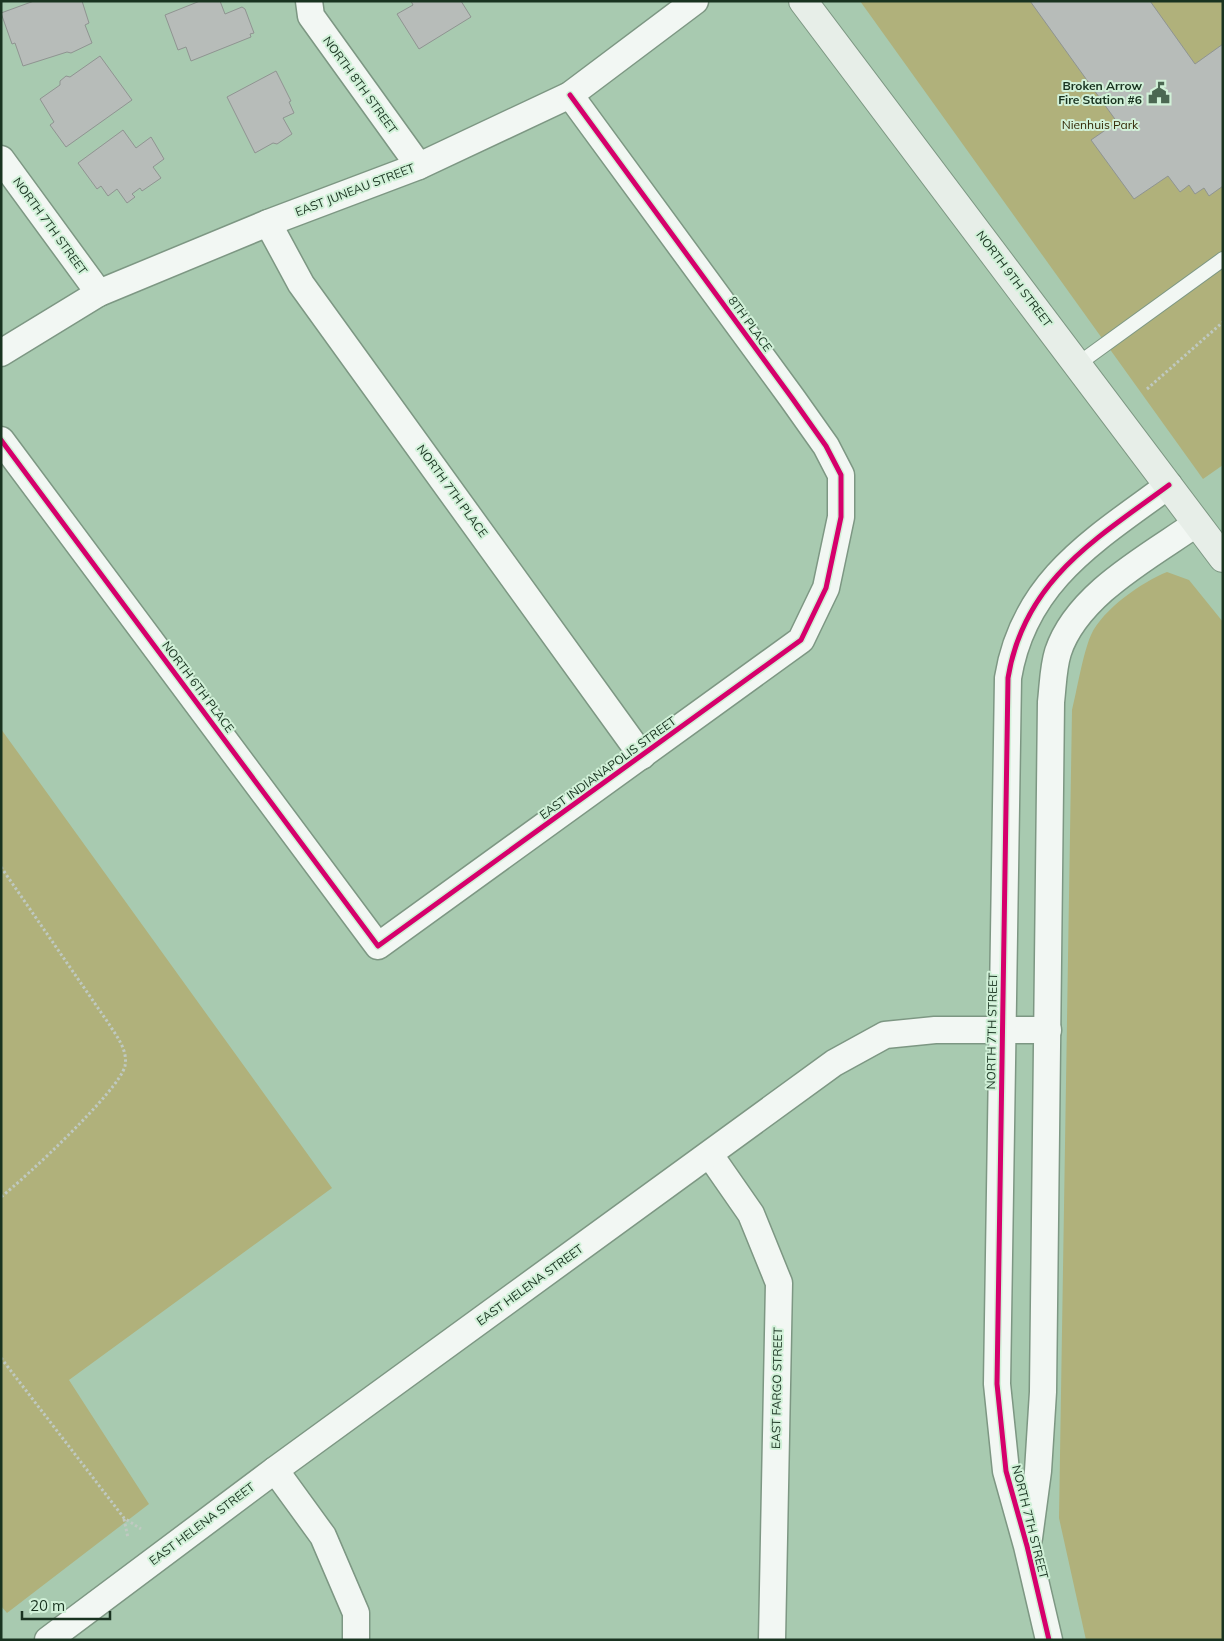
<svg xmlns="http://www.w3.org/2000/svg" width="1224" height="1641" font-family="Mulish,sans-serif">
<rect width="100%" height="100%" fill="#a8cab0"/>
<g fill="#b0b17b">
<polygon points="860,1 1223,1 1223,465 1203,479"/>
<path d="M1167,572L1189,580L1223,622V1640H1086L1059,1518L1072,710C1077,690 1083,653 1091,635C1103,609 1142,582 1167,572Z"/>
<polygon points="1,729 332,1188 69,1380 149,1504 7,1613 1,1606"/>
</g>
<g fill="#b7bcb9" stroke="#8f9491">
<polygon points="34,1 82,1 89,23 85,25 92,43 71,53 67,52 23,66 15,43 12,44 1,13"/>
<polygon points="200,1 220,1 225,14 242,7 245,9 254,33 250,34 251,37 191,61 186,47 178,50 165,15"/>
<polygon points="411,1 461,1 471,17 419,49 397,14 413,5"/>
<polygon points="1030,1 1150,1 1195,64 1223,44 1223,186 1209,196 1204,188 1195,194 1189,185 1180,192 1168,176 1134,199 1091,140 1117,122"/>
<polygon points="100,56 132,100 66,147 50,125 54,122 40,99 60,85 60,81 66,76 70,77"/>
<polygon points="276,71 291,101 289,102 294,113 283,118 292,134 277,144 273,143 255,153 227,97"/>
<polygon points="123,130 136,148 151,137 164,159 153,167 161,178 142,191 140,188 132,194 135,197 127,203 117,189 108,196 101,186 97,189 78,163"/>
</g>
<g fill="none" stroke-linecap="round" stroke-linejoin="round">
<g stroke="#7d9783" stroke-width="16">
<polyline id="lane" points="1078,364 1223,259"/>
</g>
<g stroke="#7d9783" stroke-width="29">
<g id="street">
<polyline points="309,1 311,16 419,166"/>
<polyline points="1,159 99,293"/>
<polyline points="268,223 301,284 642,756"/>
<polyline points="1,353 99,293 268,223 419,166 570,95 695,1"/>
<polyline points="1,440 378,946 801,640 826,588 841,517 841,475 826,446 792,398 570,95"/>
<polyline points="710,1155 751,1214 779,1283 772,1640"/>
<polyline points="275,1470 323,1536 356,1613 356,1640"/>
<path d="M1029,1538L1038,1471L1043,1392L1051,702C1053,685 1053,668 1058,652C1077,594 1150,556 1197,523"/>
<polyline points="48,1640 275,1470 834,1063 885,1035 935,1030 1048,1030"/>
<path d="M1049,1640L1027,1546L1006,1471L997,1384L1008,678C1024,580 1096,539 1169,485"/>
</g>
</g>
<g stroke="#7d9783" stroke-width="30">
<polyline id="secondary" points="803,1 1223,558"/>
</g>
<g stroke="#bfc9c1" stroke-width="3" stroke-dasharray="2.5 2.5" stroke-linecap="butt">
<polyline points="1147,389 1223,322"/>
<path d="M1,867L109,1024C117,1037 128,1050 125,1066C119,1091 25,1178 1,1197"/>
<polyline points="1,1358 124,1518 141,1529"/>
<polyline points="124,1519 128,1538"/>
</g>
<use href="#lane" stroke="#f2f7f3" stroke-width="14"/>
<use href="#street" stroke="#f2f7f3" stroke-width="26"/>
<use href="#secondary" stroke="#e7eee8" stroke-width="28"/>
<g stroke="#d1f1d8" stroke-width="8">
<g id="cycleway">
<polyline points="1,440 378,946 801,640 826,588 841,517 841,475 826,446 792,398 570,95"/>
<path d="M1049,1640L1027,1546L1006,1471L997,1384L1008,678C1024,580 1096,539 1169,485"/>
</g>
</g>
<use href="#cycleway" stroke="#d6006c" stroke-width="5"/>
</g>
<defs>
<g id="civic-bare" transform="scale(1.725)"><path d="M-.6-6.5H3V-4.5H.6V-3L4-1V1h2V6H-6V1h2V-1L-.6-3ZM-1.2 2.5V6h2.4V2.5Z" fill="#4b6852" stroke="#d1f1d8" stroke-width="2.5" paint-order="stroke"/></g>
</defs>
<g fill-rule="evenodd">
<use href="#civic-bare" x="1159" y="93"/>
</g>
<g text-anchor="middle" stroke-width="4" stroke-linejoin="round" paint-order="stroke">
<g font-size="12" fill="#193320" stroke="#d1f1d8">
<text transform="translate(360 85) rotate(54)" y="4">NORTH 8TH STREET</text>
<text transform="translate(355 190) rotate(-21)" y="4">EAST JUNEAU STREET</text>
<text transform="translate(50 226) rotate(54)" y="4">NORTH 7TH STREET</text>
<text transform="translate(1014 279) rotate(53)" y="4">NORTH 9TH STREET</text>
<text transform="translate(750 324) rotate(54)" y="4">8TH PLACE</text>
<text transform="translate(452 491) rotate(54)" y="4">NORTH 7TH PLACE</text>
<text transform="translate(198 687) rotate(53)" y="4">NORTH 6TH PLACE</text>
<text transform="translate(608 768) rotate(-36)" y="4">EAST INDIANAPOLIS STREET</text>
<text transform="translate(992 1031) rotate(-89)" y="4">NORTH 7TH STREET</text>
<text transform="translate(530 1285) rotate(-36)" y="4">EAST HELENA STREET</text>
<text transform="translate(777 1388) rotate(-89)" y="4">EAST FARGO STREET</text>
<text transform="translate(1030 1522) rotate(76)" y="4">NORTH 7TH STREET</text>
<text transform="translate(202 1524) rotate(-37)" y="4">EAST HELENA STREET</text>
</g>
<g font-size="12" font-weight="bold" fill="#193320" stroke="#d1f1d8" text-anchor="end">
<text x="1142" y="90">Broken Arrow<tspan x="1142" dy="14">Fire Station #6</tspan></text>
</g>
<g font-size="12" fill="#332805" stroke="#d1f1d8">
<text x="1100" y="129">Nienhuis Park</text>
</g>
</g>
<rect width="1224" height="1641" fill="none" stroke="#193320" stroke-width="5"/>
<path d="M22 1611v8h88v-8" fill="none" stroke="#193320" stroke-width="2.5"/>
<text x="30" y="1611" font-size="15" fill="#193320" stroke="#d1f1d8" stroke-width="4" paint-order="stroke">20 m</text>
</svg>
